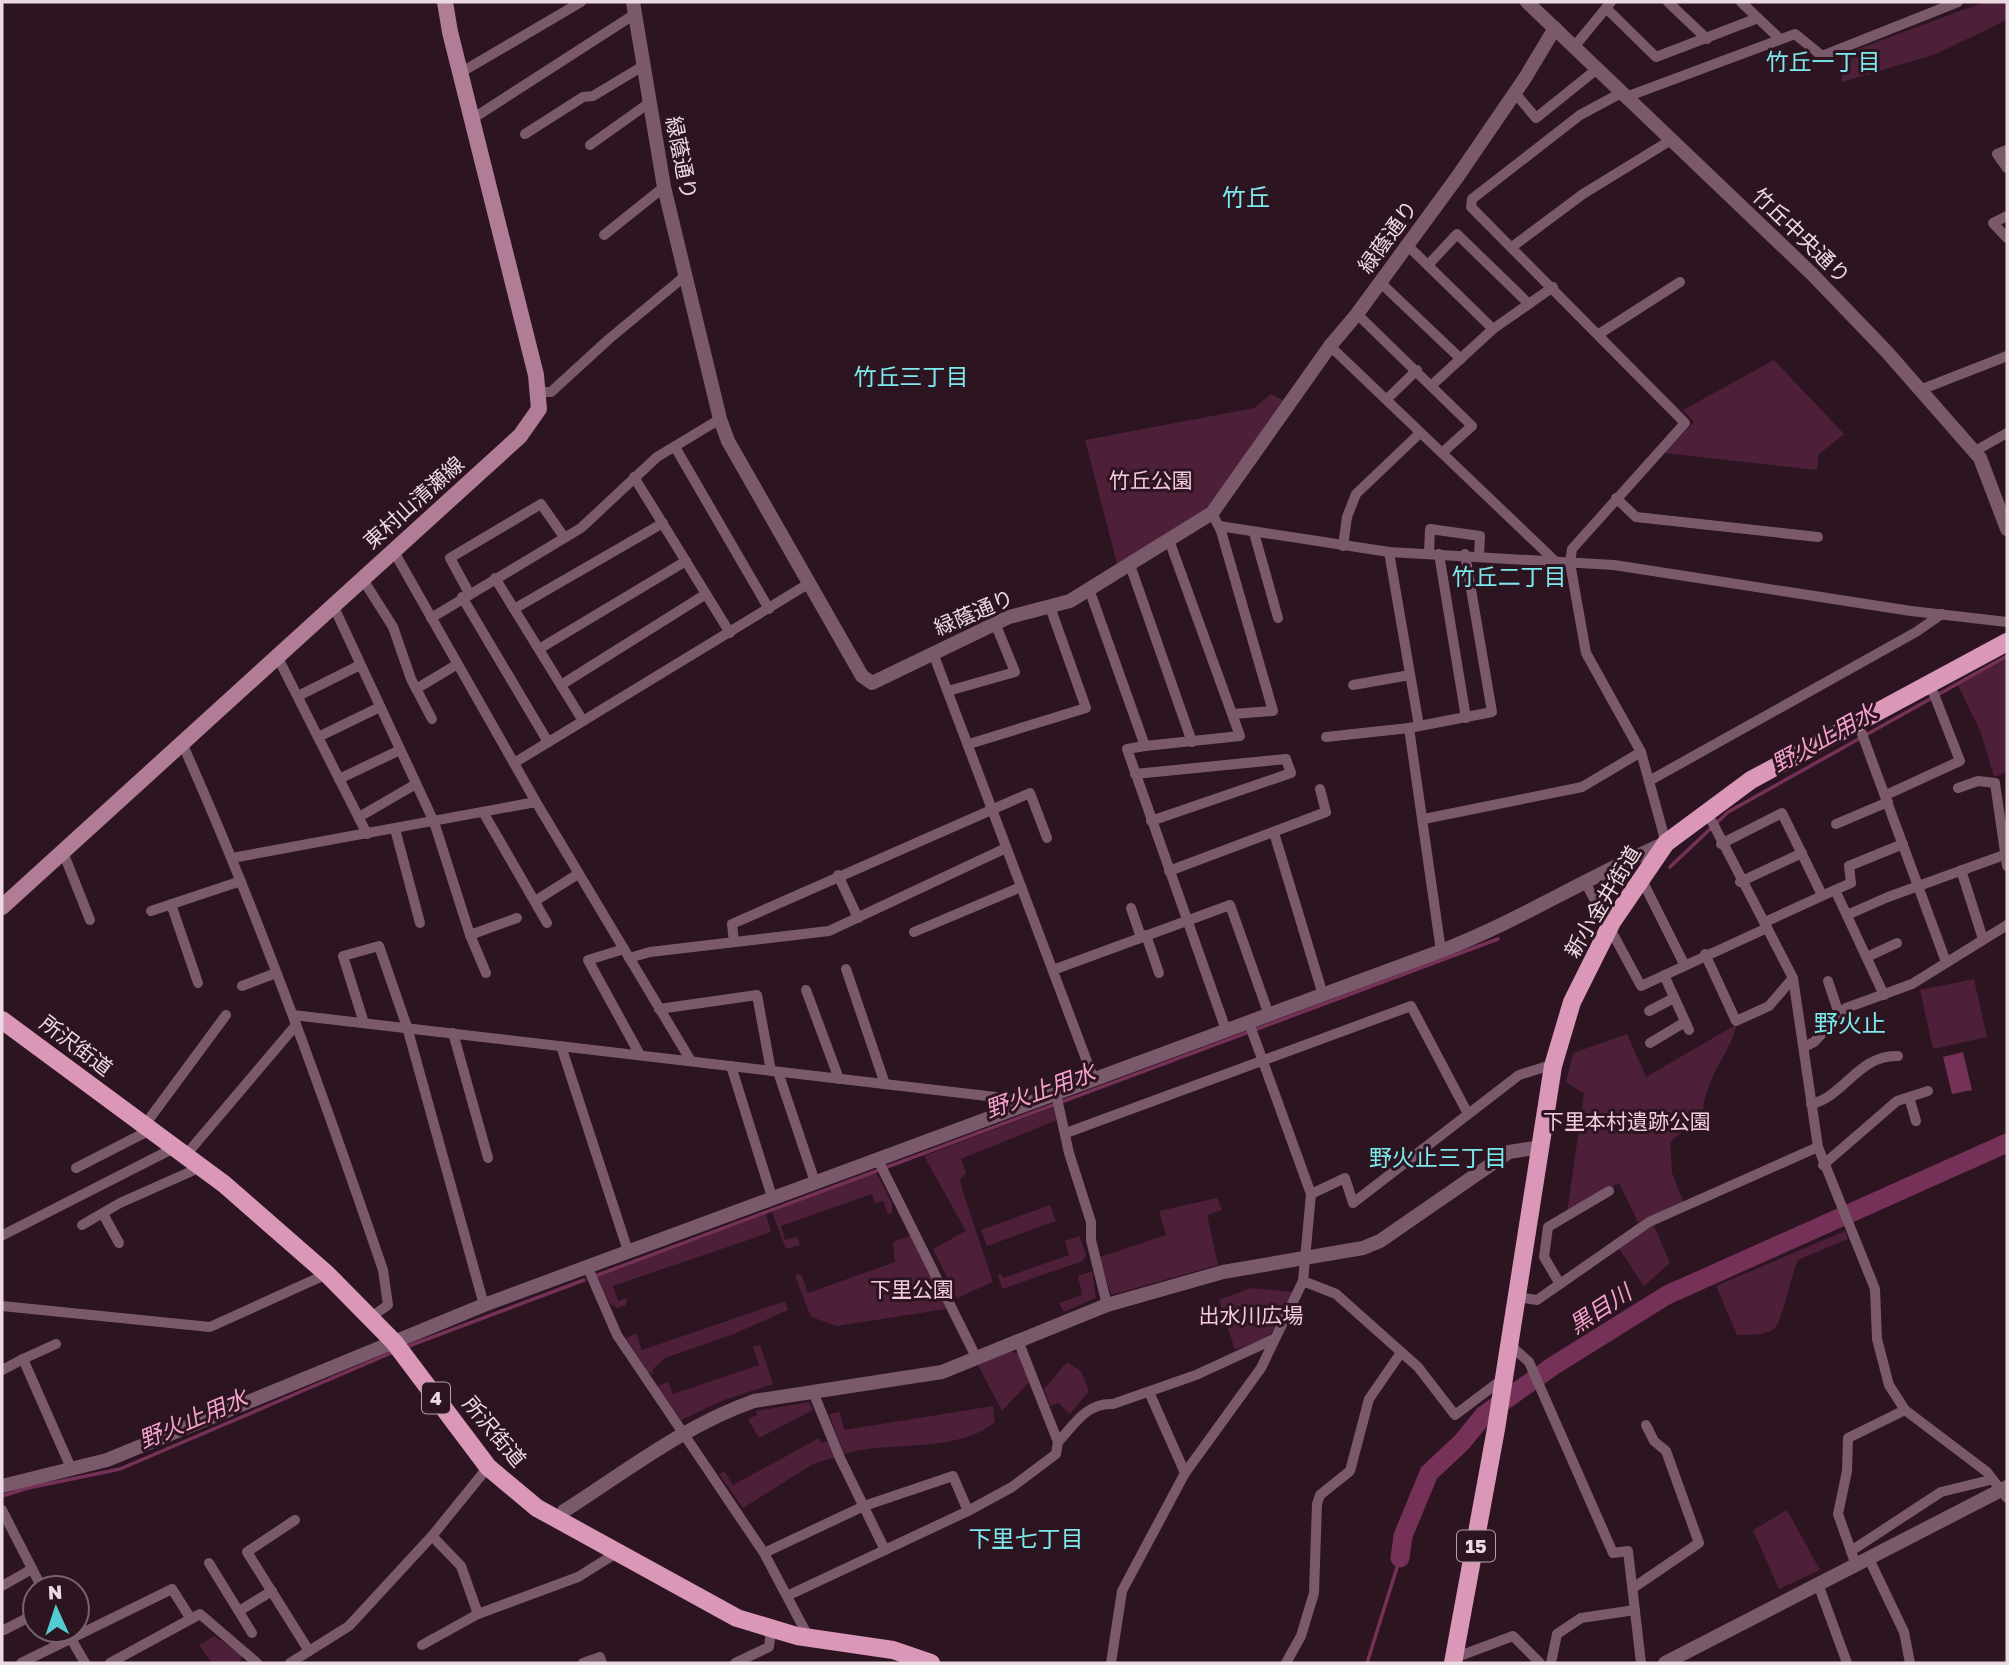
<svg xmlns="http://www.w3.org/2000/svg" width="2009" height="1665" font-family="'Golos Text','Noto Sans JP',sans-serif">
<rect width="100%" height="100%" fill="#2c1421"/>
<g fill="#4d1f39">
<polygon points="1984,2 2007,2 2007,20 1936,54 1842,82 1842,55"/>
<polygon points="1774,360 1844,434 1819,454 1817,470 1664,453 1694,422 1683,410"/>
<polygon points="1271,394 1283,400 1206,511 1117,564 1085,440 1254,408"/>
<polygon points="2007,658 2007,772 1994,777 1981,733 1958,685"/>
<polygon points="1974,979 1987,1037 1933,1049 1920,990"/>
<path d="M1737,1024C1729,1056 1702,1082 1703,1116L1670,1142L1672,1173L1684,1203L1638,1222L1619,1183L1567,1213L1584,1094L1566,1082L1573,1053L1627,1034L1646,1077Z"/>
<polygon points="1054,1107 1057,1120 961,1159 966,1173 960,1179 962,1189 993,1282 957,1298 933,1249 966,1231 924,1156"/>
<polygon points="876,1172 892,1203 892,1212 888,1214 883,1201 875,1203 872,1194 781,1226 785,1240 797,1237 800,1245 786,1249 772,1212"/>
<polygon points="1217,1198 1222,1210 1207,1215 1218,1265 1111,1295 1100,1257 1166,1235 1159,1211"/>
<polygon points="1050,1205 1056,1221 987,1246 981,1230"/>
<polygon points="766,1214 771,1232 613,1286 618,1301 627,1298 626,1305 618,1308 610,1304 597,1277"/>
<polygon points="1653,1223 1670,1263 1644,1286 1618,1247"/>
<path d="M1845,1231L1848,1239L1798,1260C1792,1273 1782,1321 1775,1328C1766,1336 1749,1335 1737,1335L1716,1286Z"/>
<polygon points="912,1235 946,1309 837,1326 811,1317 795,1276 801,1274 808,1293 895,1262 893,1242"/>
<polygon points="1079,1236 1086,1254 1083,1261 1002,1289 998,1275 1001,1274 1003,1278 1069,1255 1065,1241"/>
<polygon points="1092,1271 1096,1298 1064,1312 1059,1303 1082,1295 1078,1276"/>
<polygon points="1251,1288 1295,1292 1269,1337 1235,1350 1219,1300"/>
<polygon points="785,1301 788,1310 734,1334 665,1358 652,1370 654,1374 648,1372 626,1338 636,1333 642,1350"/>
<polygon points="760,1345 773,1384 724,1400 681,1420 657,1386 668,1382 673,1394 759,1365 753,1347"/>
<polygon points="1011,1352 1018,1353 1031,1380 1002,1411 978,1365"/>
<polygon points="1067,1362 1081,1371 1089,1391 1070,1414 1058,1403 1050,1406 1044,1389"/>
<polygon points="809,1402 813,1410 759,1438 748,1419 757,1415 756,1411"/>
<path d="M993,1406L995,1422C957,1454 891,1440 844,1454L829,1414L840,1412L844,1430Z"/>
<polygon points="819,1438 821,1443 827,1441 836,1457 813,1464 743,1508 719,1474 724,1471 733,1485"/>
<polygon points="1787,1510 1820,1570 1779,1589 1753,1530"/>
<polygon points="214,1636 242,1654 241,1660 237,1663 212,1663 199,1645"/>
</g>
<polygon fill="#753157" points="1963,1052 1972,1090 1952,1094 1943,1057"/>
<g fill="none" stroke-linecap="round" stroke-linejoin="round">
<g stroke="#753157" stroke-width="3.5">
<polyline points="1670,867 1728,812 2007,656"/>
<polyline points="595,1276 1498,939"/>
<polyline points="406,1347 584,1280"/>
<polyline points="2,1496 28,1488 120,1469 391,1353"/>
<polyline points="1367,1663 1400,1558"/>
</g>
<polyline stroke="#753157" stroke-width="19" points="1400,1558 1403,1536 1429,1473 1462,1442 1484,1415 1553,1366 1667,1295 2007,1143"/>
<g stroke="#7a5a6a" stroke-width="10">
<polyline points="1668,2 1707,39"/>
<polyline points="1741,2 1780,39"/>
<polyline points="1606,8 1656,57 1758,18"/>
<polyline points="1574,47 1611,2"/>
<polyline points="460,73 581,2"/>
<polyline points="1515,93 1536,118 1597,69"/>
<polyline points="1621,93 1580,115 1472,199 1471,207 1685,423 1572,549 1570,563 1586,653 1641,752 1666,843"/>
<polyline points="1626,97 1795,34 1822,56 1958,2"/>
<polyline points="472,119 635,14"/>
<polyline points="525,134 583,97 593,96 643,66"/>
<polyline points="590,145 649,103"/>
<polyline points="2007,150 1997,154 2007,168"/>
<polyline points="2007,216 1993,223 2007,238"/>
<polyline points="604,235 664,187"/>
<polyline points="1406,244 1493,329"/>
<polyline points="1512,247 1583,194 1671,140"/>
<polyline points="1428,265 1457,234 1529,304"/>
<polyline points="1381,283 1461,359"/>
<polyline points="1357,314 1472,426 1443,452"/>
<polyline points="1599,334 1680,282"/>
<polyline points="1330,346 1555,561"/>
<polyline points="1432,385 1493,329 1553,287"/>
<polyline points="1920,390 2007,356"/>
<polyline points="540,392 551,392 609,339 685,276"/>
<polyline points="1387,399 1417,370"/>
<polyline points="675,447 769,609"/>
<polyline points="1975,451 2007,433"/>
<polyline points="634,477 730,633"/>
<polyline points="1616,498 1636,517 1818,537"/>
<polyline points="1212,513 1221,531 1273,711 1233,714"/>
<polyline points="1219,526 1389,552 1614,565 1911,611 2007,622"/>
<polyline points="1254,533 1278,618"/>
<polyline points="1343,546 1347,517 1356,494 1420,433"/>
<polyline points="393,550 536,802 691,1061"/>
<polyline points="1389,552 1419,726"/>
<polyline points="1429,553 1430,529 1480,536 1479,556"/>
<polyline points="1439,554 1466,718"/>
<polyline points="1130,565 1192,742"/>
<polyline points="362,578 393,627 411,679 432,719"/>
<polyline points="495,578 583,721"/>
<polyline points="1089,589 1145,746 1127,749 1226,1030"/>
<polyline points="469,593 450,558 541,504 564,537"/>
<polyline points="462,597 548,742"/>
<polyline points="333,605 434,822 470,935 486,973"/>
<polyline points="514,609 663,523"/>
<polyline points="431,618 581,528 657,457 720,419"/>
<polyline points="539,649 686,561"/>
<polyline points="933,653 1094,1080"/>
<polyline points="277,656 367,834"/>
<polyline points="561,685 706,594"/>
<polyline points="1353,685 1410,675"/>
<polyline points="416,689 456,665"/>
<polyline points="948,691 1015,672 995,623"/>
<polyline points="298,696 360,665"/>
<polyline points="1858,723 1946,962"/>
<polyline points="1409,728 1441,951"/>
<polyline points="318,737 380,707"/>
<polyline points="1326,737 1409,728 1492,712 1465,554"/>
<path d="M182,743C259,915 322,1092 383,1270L388,1305L371,1317"/>
<polyline points="969,744 1086,708 1050,607"/>
<polyline points="1145,746 1240,736 1169,540"/>
<polyline points="514,763 808,584"/>
<polyline points="1135,774 1286,759 1291,773 1151,821"/>
<polyline points="339,779 400,750"/>
<polyline points="1649,781 1916,632 1942,614"/>
<polyline points="1958,788 1978,781 1995,783 2007,866"/>
<polyline points="1886,795 1960,761 1930,684"/>
<polyline points="483,812 547,923"/>
<polyline points="1707,812 1793,978 1818,1147 1875,1289 1877,1339 1889,1385 1905,1410 1987,1472 2007,1498"/>
<polyline points="359,817 416,784"/>
<polyline points="1424,819 1582,787 1641,752"/>
<polyline points="1836,824 1888,802"/>
<polyline points="395,829 420,923"/>
<polyline points="1274,833 1323,995"/>
<polyline points="1721,844 1782,813 1821,893"/>
<polyline points="63,852 90,920"/>
<polyline points="232,858 536,802"/>
<polyline points="1961,870 1983,939"/>
<polyline points="1169,871 1326,812 1320,789"/>
<polyline points="838,875 858,918"/>
<polyline points="1642,880 1684,964"/>
<polyline points="1585,882 1641,986 1767,928"/>
<polyline points="1740,882 1802,853"/>
<polyline points="1835,890 1851,883 1849,866 1903,844"/>
<polyline points="535,901 578,874"/>
<polyline points="171,904 198,983"/>
<polyline points="1131,908 1141,937"/>
<polyline points="151,911 241,881"/>
<polyline points="1847,915 1888,897 2004,855"/>
<polyline points="1765,922 1835,890 1884,995"/>
<polyline points="914,932 1021,887"/>
<polyline points="470,935 517,918"/>
<polyline points="1146,935 1159,973"/>
<polyline points="734,942 732,924 1030,793 1047,838"/>
<polyline points="624,949 588,960 640,1055"/>
<polyline points="1705,954 1736,1021 1769,1006 1793,978"/>
<polyline points="1867,957 1897,943"/>
<polyline points="629,958 650,952 829,931 1006,848"/>
<polyline points="846,969 885,1084"/>
<polyline points="1053,970 1230,905 1269,1015"/>
<polyline points="1664,975 1689,1030"/>
<polyline points="1828,981 1839,1014"/>
<polyline points="242,986 276,973"/>
<polyline points="806,990 839,1079"/>
<polyline points="659,1009 757,995 771,1071"/>
<polyline points="1649,1011 1674,998"/>
<polyline points="293,1015 1013,1099 1030,1105"/>
<polyline points="364,1023 343,956 379,946 407,1027 484,1305"/>
<polyline points="1249,1023 1311,1194 1303,1281 1336,1294 1418,1367 1455,1415 1504,1378"/>
<polyline points="453,1033 488,1158"/>
<polyline points="1650,1043 1685,1022"/>
<polyline points="561,1046 628,1251"/>
<polyline points="1804,1047 1814,1042 1846,1008 1912,984 2007,925"/>
<polyline points="731,1066 772,1197"/>
<polyline points="778,1072 815,1182"/>
<polyline points="1056,1094 1069,1153 1091,1222 1091,1240 1107,1305"/>
<polyline points="1909,1097 1916,1121"/>
<path d="M1811,1104C1844,1097 1859,1054 1898,1056"/>
<polyline points="144,1126 226,1015"/>
<polyline points="1066,1133 1411,1006 1467,1112"/>
<polyline points="185,1156 296,1025"/>
<polyline points="877,1158 977,1359"/>
<polyline points="1823,1165 1897,1101 1928,1091"/>
<polyline points="76,1168 150,1130"/>
<polyline points="1311,1194 1345,1178 1353,1203 1519,1075 1554,1064"/>
<polyline points="103,1214 119,1243"/>
<polyline points="82,1225 120,1203 201,1167"/>
<polyline points="3,1235 174,1148"/>
<polyline points="587,1266 617,1335 764,1553 809,1638"/>
<polyline points="1560,1284 1544,1257 1548,1227 1609,1191"/>
<polyline points="1517,1297 1537,1300 1649,1222 1818,1147"/>
<polyline points="2,1306 210,1327 327,1274"/>
<polyline points="1510,1345 1529,1362 1613,1553 1628,1551 1641,1663"/>
<polyline points="23,1359 56,1344"/>
<polyline points="2,1370 23,1359 71,1468"/>
<polyline points="813,1392 840,1458 885,1550"/>
<polyline points="1149,1392 1185,1473"/>
<path d="M1058,1442C1074,1425 1087,1402 1113,1404L1196,1375L1274,1339"/>
<polyline points="2,1510 42,1588"/>
<polyline points="295,1520 247,1552 309,1651"/>
<polyline points="432,1536 461,1566 478,1614"/>
<polyline points="1851,1551 1941,1492 1990,1480"/>
<polyline points="764,1553 864,1506 953,1476 968,1511"/>
<polyline points="1869,1559 1904,1632 1910,1663"/>
<polyline points="209,1563 252,1633"/>
<polyline points="1856,1565 1838,1514 1847,1471 1848,1438 1905,1410"/>
<polyline points="1818,1584 1847,1663"/>
<polyline points="2,1586 32,1569"/>
<polyline points="1633,1588 1699,1543 1666,1451 1654,1441 1646,1425"/>
<polyline points="789,1595 968,1511 1012,1487 1056,1454 1058,1442 1019,1343"/>
<polyline points="239,1611 272,1591"/>
<polyline points="4,1630 35,1614"/>
<polyline points="66,1630 85,1663"/>
<polyline points="422,1645 478,1614 578,1577 618,1552"/>
<polyline points="1454,1658 1513,1636 1540,1663"/>
<polyline points="21,1663 172,1589 191,1619"/>
<polyline points="110,1663 200,1614 257,1663"/>
<polyline points="290,1663 349,1626 432,1536 488,1467"/>
<polyline points="583,1663 600,1657 602,1663"/>
<polyline points="735,1663 769,1647 771,1630"/>
<polyline points="1111,1663 1122,1591 1185,1473 1261,1368 1303,1281"/>
<polyline points="1286,1663 1301,1636 1314,1593 1317,1504 1320,1495 1350,1471 1369,1399 1400,1354"/>
<polyline points="1551,1663 1557,1634 1581,1618 1635,1610"/>
</g>
<g stroke="#7a5a6a" stroke-width="14">
<polyline points="633,2 664,187 720,419 728,441 862,676 872,683 1009,617 1070,601 1212,513 1330,346 1357,314 1458,176 1525,78 1555,28"/>
<polyline points="1527,2 1812,274 1887,352 1980,458 2007,529"/>
<path d="M2,1486L107,1460L484,1305L1441,951C1519,921 1589,876 1666,843"/>
<path d="M557,1521L564,1511C625,1472 685,1425 754,1401L942,1372L1107,1305L1223,1272L1363,1248L1380,1241L1509,1152L1541,1147"/>
<polyline points="1665,1663 2007,1487"/>
</g>
<polyline stroke="#b07c96" stroke-width="16" points="2,907 520,436 539,409 536,375 450,32 445,2"/>
<g stroke="#da97b8" stroke-width="18">
<polyline points="2,1020 224,1184 327,1274 394,1342 488,1467 537,1508 737,1618 797,1636 893,1650 931,1663"/>
<polyline points="1453,1663 1496,1429 1553,1066 1572,1002 1612,922 1666,843 1751,780 2007,642"/>
</g>
</g>
<g text-anchor="middle" stroke-width="6" stroke-linejoin="round" paint-order="stroke">
<g fill="#2c1421" stroke="#b29fa8" stroke-width="2">
<rect x="422" y="1382.5" width="28" height="31" rx="5"/>
<rect x="1457" y="1530.5" width="38" height="31" rx="5"/>
</g>
<g font-size="19" font-weight="bold" fill="#ecdae2">
<text x="436" y="1405">4</text>
<text x="1476" y="1553">15</text>
</g>
<g font-size="21" fill="#ecdae2" stroke="#2c1421">
<text transform="translate(681 158) rotate(79)" y="7">緑蔭通り</text>
<text transform="translate(1801 236) rotate(44)" y="7">竹丘中央通り</text>
<text transform="translate(1388 237) rotate(-54)" y="7">緑蔭通り</text>
<text transform="translate(414 503) rotate(-42)" y="7">東村山清瀬線</text>
<text transform="translate(974 613) rotate(-23)" y="7">緑蔭通り</text>
<text transform="translate(1603 902) rotate(-59)" y="7">新小金井街道</text>
<text transform="translate(76 1046) rotate(37)" y="7">所沢街道</text>
<text transform="translate(494 1432) rotate(50)" y="7">所沢街道</text>
</g>
<g font-size="21" fill="#f4cade" stroke="#2c1421">
<text x="1151" y="488">竹丘公園</text>
<text x="1627" y="1129">下里本村遺跡公園</text>
<text x="912" y="1297">下里公園</text>
<text x="1251" y="1323">出水川広場</text>
</g>
<g font-size="23" fill="#7de9ec" stroke="#2c1421">
<text x="1823" y="70">竹丘一丁目</text>
<text x="911" y="385">竹丘三丁目</text>
<text x="1509" y="585">竹丘二丁目</text>
<text x="1438" y="1166">野火止三丁目</text>
<text x="1026" y="1547">下里七丁目</text>
</g>
<g font-size="23" font-style="italic" fill="#f4a2cc" stroke="#2c1421">
<text transform="translate(1824 738) rotate(-29)" y="8">野火止用水</text>
<text transform="translate(1040 1091) rotate(-20)" y="8">野火止用水</text>
<text transform="translate(1600 1309) rotate(-33)" y="8">黒目川</text>
<text transform="translate(193 1419) rotate(-23)" y="8">野火止用水</text>
</g>
<g font-size="24" fill="#7de9ec" stroke="#2c1421">
<text x="1246" y="206">竹丘</text>
<text x="1850" y="1032">野火止</text>
</g>
</g>
<rect width="2009" height="1665" fill="none" stroke="#ecdae2" stroke-width="7"/>
<g transform="translate(56 1609) rotate(357)"><circle r="33" fill="#2c1421" stroke="#79636e" stroke-width="2"/>
<path d="M0-5L12 26L0 18L-12 26Z" fill="#52ccd0"/>
<text y="-10" font-size="19" font-weight="bold" text-anchor="middle" fill="#ecdae2">N</text>
</g>
</svg>
